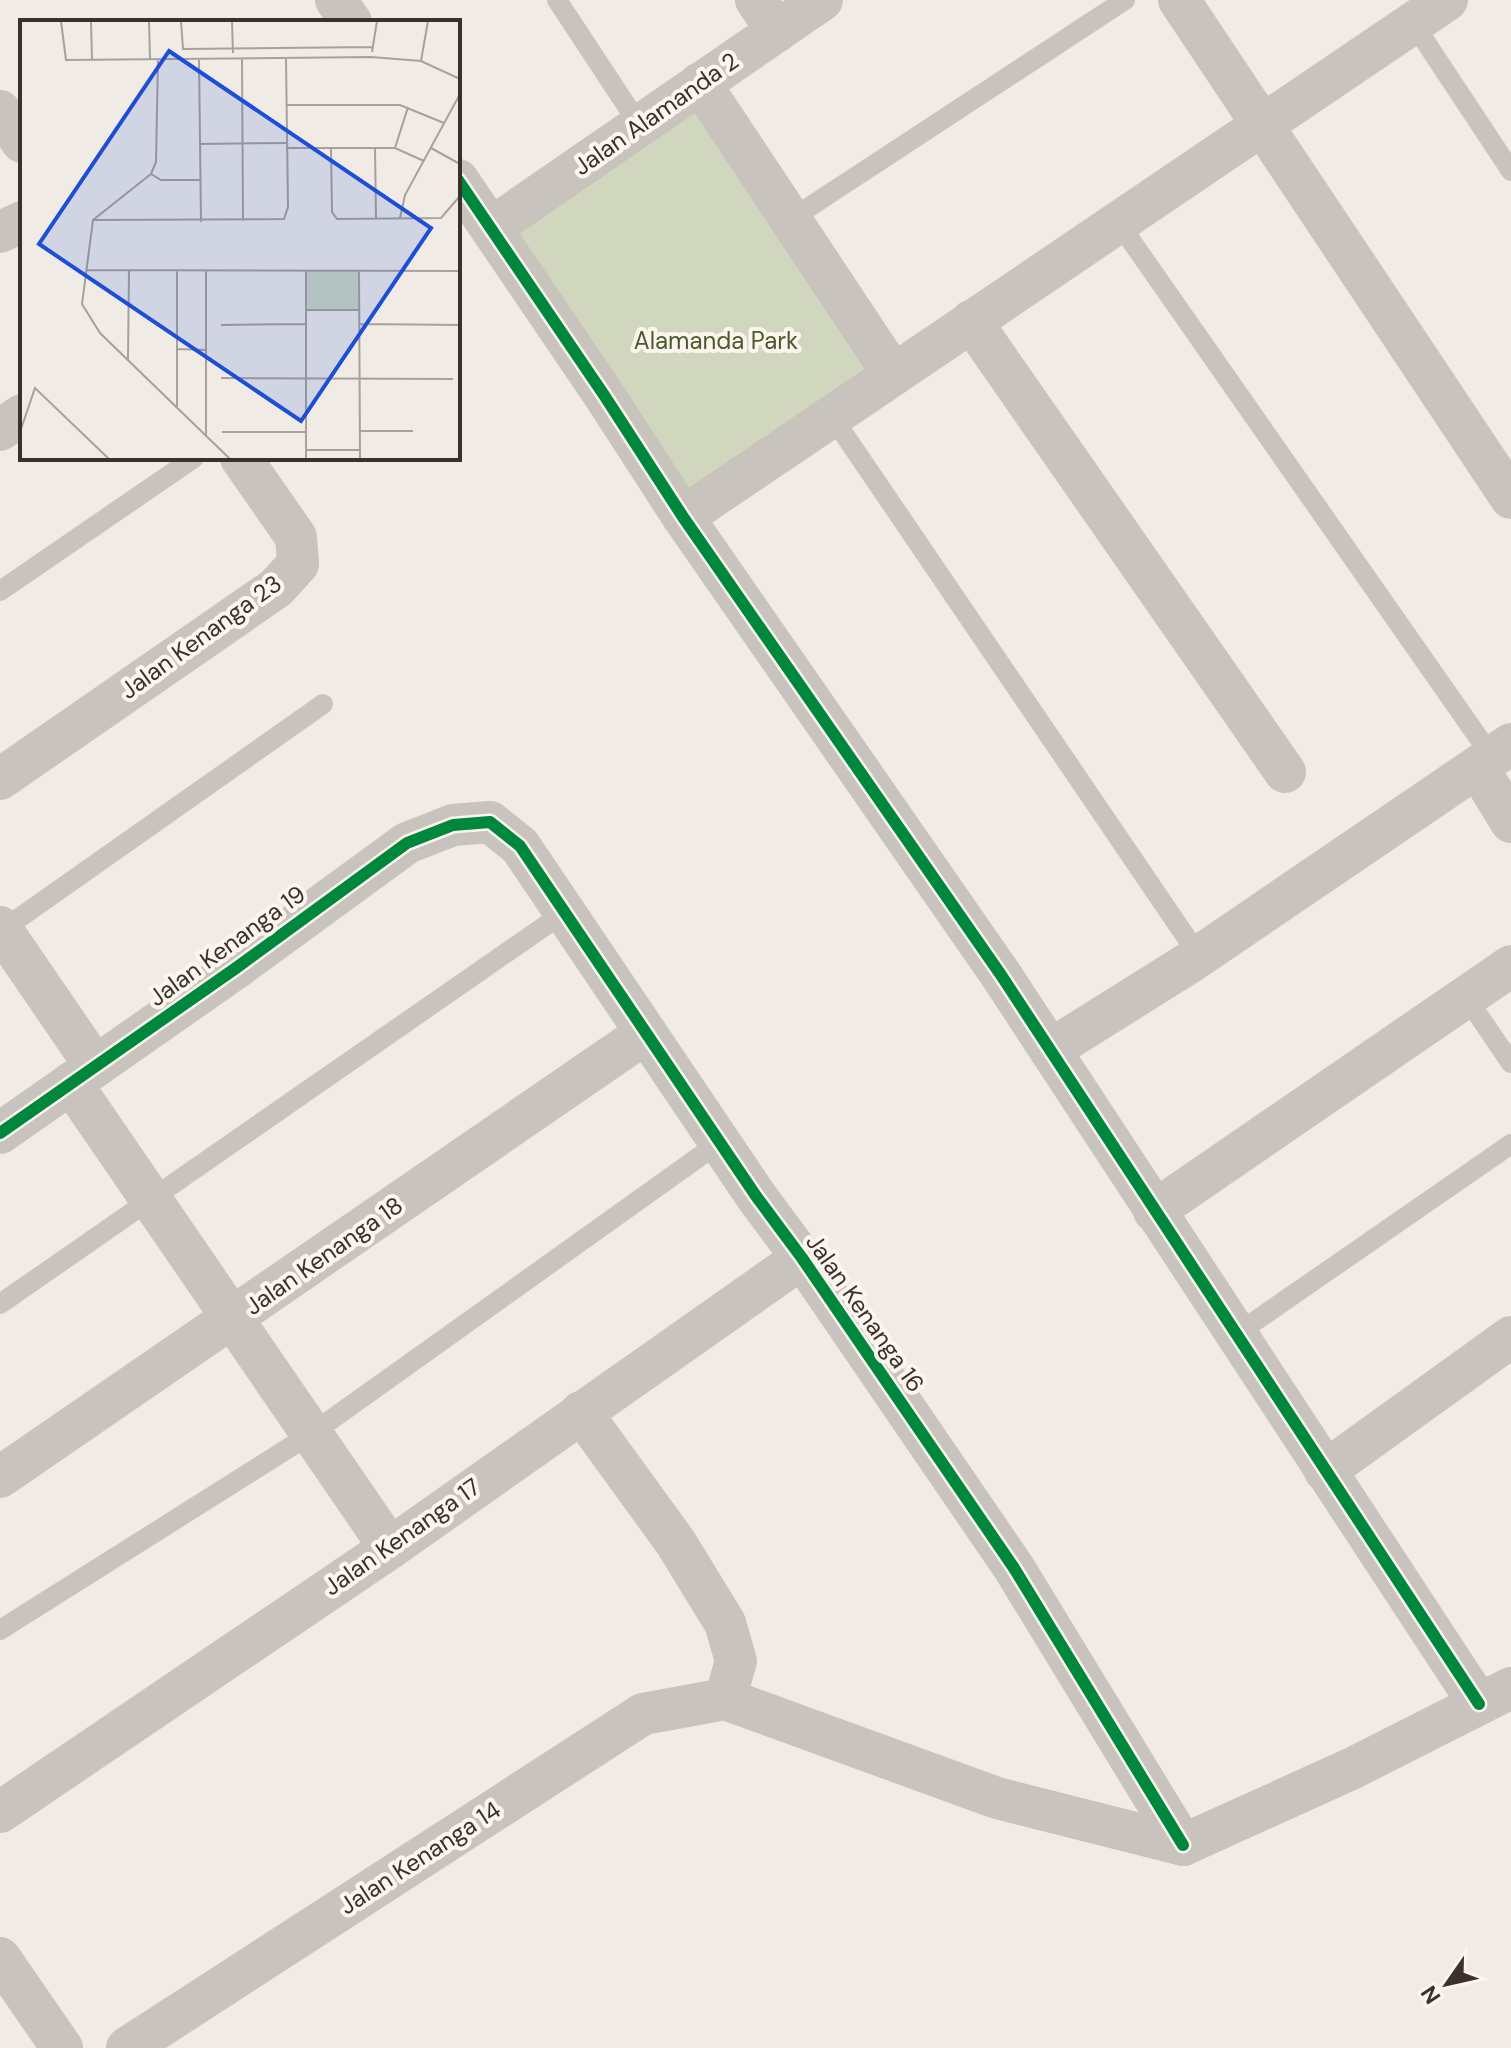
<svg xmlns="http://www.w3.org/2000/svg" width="1511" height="2048" font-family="'DM Sans',sans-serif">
<rect width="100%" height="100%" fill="#f0ebe5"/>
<polygon fill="#d1d6bf" points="696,87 890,376 683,516 491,228"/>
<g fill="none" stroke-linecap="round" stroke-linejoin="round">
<g stroke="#c9c3be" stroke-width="20">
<polyline points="557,0 640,126"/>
<polyline points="1413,23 1511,171"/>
<polyline points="791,219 1125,0"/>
<polyline points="1118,222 1492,757"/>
<polyline points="831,415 1199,956"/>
<polyline points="0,591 194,458"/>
<polyline points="2,930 323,704"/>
<polyline points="1466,997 1511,1063"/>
<polyline points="0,1304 565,912"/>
<polyline points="1235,1335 1511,1144"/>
<polyline points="0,1630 311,1434 720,1142"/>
</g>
<g stroke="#c9c3be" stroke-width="42">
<polyline points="336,0 351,22"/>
<polyline points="756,0 777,31"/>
<polyline points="1179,0 1511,498"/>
<polyline points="700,83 893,374"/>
<polyline points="0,111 22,142"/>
<polyline points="458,180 604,395 683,517 1001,975 1479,1704"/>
<polyline points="491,228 822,0"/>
<polyline points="0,232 22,222"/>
<polyline points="971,321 1285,772"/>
<polyline points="0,430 22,415"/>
<polyline points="683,517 1447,0"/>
<polyline points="1478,768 1511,822"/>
<polyline points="0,779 276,588 298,564 296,537 241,458"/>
<polyline points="0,927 95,1066"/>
<polyline points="1050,1050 1192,961 1511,744"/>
<polyline points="71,1083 390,1548"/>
<polyline points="0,1133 236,968 407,843 453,825 490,822 520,846 756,1196 802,1258 1014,1568 1183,1845"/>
<polyline points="1154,1211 1511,966"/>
<polyline points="581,1412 676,1543 725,1623 736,1661 725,1699"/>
<polyline points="1325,1471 1511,1337"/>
<polyline points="0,1477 646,1033"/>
<polyline points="0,1812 390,1548 802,1258"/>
<polyline points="0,1958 62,2048"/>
<polyline points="127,2048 643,1714 725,1699 997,1798 1183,1845 1353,1768 1511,1688"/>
</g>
<g stroke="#fbf5ee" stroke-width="17">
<g id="cycleway">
<polyline points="458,180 604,395 683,517 1001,975 1479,1704"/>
<polyline points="0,1133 236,968 407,843 453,825 490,822 520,846 756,1196 802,1258 1014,1568 1183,1845"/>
</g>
</g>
<use href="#cycleway" stroke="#00873e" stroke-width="12"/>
</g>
<g text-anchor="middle" stroke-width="8" stroke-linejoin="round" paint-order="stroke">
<g font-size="24" fill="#3b302b" stroke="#fbf5ee">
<text transform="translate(656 114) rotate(-35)" y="8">Jalan Alamanda 2</text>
<text transform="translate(201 637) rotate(-36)" y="8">Jalan Kenanga 23</text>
<text transform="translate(227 946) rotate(-36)" y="8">Jalan Kenanga 19</text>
<text transform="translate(324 1256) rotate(-35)" y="8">Jalan Kenanga 18</text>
<text transform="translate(865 1313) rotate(55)" y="8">Jalan Kenanga 16</text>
<text transform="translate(402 1537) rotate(-35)" y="8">Jalan Kenanga 17</text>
<text transform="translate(420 1858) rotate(-33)" y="8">Jalan Kenanga 14</text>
</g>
<g font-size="24" fill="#4a5a2e" stroke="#fbf5ee">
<text x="716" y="349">Alamanda Park</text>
</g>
</g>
<g transform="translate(20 20)">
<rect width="440" height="440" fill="#f0ebe5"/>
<path d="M286,250L339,251L340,289H286Z" fill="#d1d6bf"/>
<path fill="none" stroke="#a8a09b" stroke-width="2" d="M41,1L46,40L351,37L401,41L440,59M71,1L72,40M129,1L130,39M161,1L163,29L353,27M212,1L213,33M352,32L357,1M138,39L136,142L131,154L73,200L62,284L80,313L210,439M179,39L181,202M222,39L223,201M401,41L408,1M266,85H380L424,103M179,124L266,123M311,127L312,192L317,199L421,198L440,176M355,127L356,199M266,128H375L404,141M375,128L388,87M411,128L440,144M131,154L141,160H180M380,198L385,175L440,74M74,200L264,199L268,187L266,39M66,250L440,251M286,250V439M157,251V387M339,251L340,439M286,290H340M340,304L440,305M201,305L286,304M157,329L185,330M108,339L109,250M201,358L433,359M340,411H393M0,412L15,368L89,439M202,412H286M186,415V251M286,430H340"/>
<path fill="#1d4ed8" fill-opacity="0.15" stroke="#1d4ed8" stroke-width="4" d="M149,31L411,208L281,401L19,224Z"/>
<rect width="440" height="440" fill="none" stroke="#3b302b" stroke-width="4"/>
</g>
<g transform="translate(1447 1984) rotate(236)" stroke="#fbf5ee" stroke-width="6" paint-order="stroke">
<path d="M0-6L14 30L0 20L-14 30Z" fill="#3b302b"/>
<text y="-12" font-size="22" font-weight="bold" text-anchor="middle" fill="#3b302b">N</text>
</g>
</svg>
